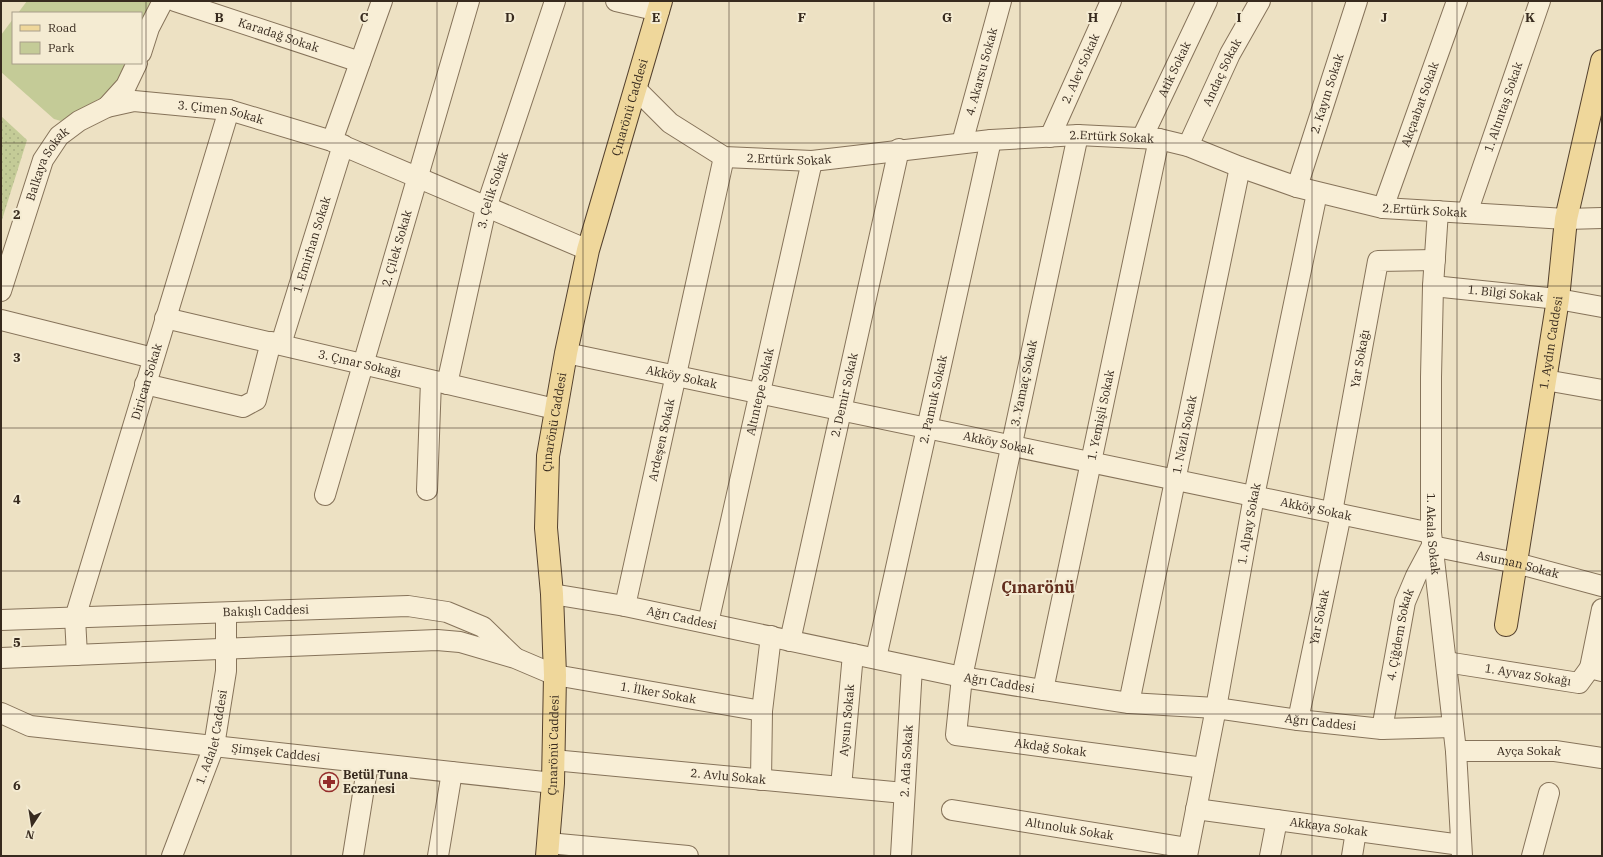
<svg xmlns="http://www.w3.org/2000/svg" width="1603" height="857" font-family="'IBM Plex Serif',serif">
<defs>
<pattern id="grass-dots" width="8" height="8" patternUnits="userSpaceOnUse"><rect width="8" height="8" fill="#c4cb97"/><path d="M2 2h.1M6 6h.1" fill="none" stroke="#a9ae82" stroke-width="1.8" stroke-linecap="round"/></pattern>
</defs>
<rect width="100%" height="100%" fill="#ede1c3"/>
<polygon fill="url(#grass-dots)" points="1,116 27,140 1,223"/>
<g fill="#c4cb97">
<polygon points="27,1 156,1 141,30 141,13 18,13"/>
<polygon points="13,19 13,63 126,63 119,81 109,93 61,121 54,119 1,72 1,35"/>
</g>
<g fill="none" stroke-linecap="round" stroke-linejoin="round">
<g stroke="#86735a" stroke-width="22">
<g id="minor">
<path id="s1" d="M175,1L360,62"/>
<polyline points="616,1 659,11"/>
<polyline points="141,53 149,28 163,1"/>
<path id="s2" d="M636,89L670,123L724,157L812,161L991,140L1078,135L1159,139L1188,146L1240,167L1297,187L1383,208L1566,219L1602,218"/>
<polyline points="107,107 126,86 137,63"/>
<path id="s3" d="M1078,135L962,677L956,735L1204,768"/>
<path id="s4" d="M1050,137L1111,1"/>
<path id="s5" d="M1142,138L1207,1"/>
<polyline points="332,141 382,1"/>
<path id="s6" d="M962,143L1001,1"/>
<path id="s7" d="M1188,146L1230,54L1260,1"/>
<path id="s8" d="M1297,187L1357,1"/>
<path id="s9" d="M1383,208L1457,1"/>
<path id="s10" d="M1438,211L1433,286L1431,377V533L1456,751L1462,856"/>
<path id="s11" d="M1467,213L1540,1"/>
<path id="s12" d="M1433,286L1558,299L1602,307"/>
<path id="s13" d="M1,291L43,160L59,136L79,121L107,107L134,101L229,110L332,141L588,250"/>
<path id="s14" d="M165,318L555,409"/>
<polyline points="1,320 153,358"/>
<path id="s15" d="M281,344L343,145"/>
<path id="s16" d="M566,353L1431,533"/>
<polyline points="1545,380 1602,390"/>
<polyline points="145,384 243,407 256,400 271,342"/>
<path id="s17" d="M447,384L486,208L555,1"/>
<polyline points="427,490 431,381"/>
<path id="s18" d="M325,495L469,1"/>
<path id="s19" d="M1332,512L1378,261L1435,260"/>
<path id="s20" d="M552,594L625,606L962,677L1043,690L1129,703L1216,708L1298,720L1382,729L1453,727"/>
<path id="s21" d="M625,606L724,157"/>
<path id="s22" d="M1,620L408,606L447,612L483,627L514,657"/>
<path id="s23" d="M708,623L812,161"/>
<path id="s24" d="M790,641L899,149"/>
<path id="s25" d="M77,655L75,618L229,110"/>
<path id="s26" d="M1,658L437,640L460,642L515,658L555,675L762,711"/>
<path id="s27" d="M876,658L991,140"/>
<path id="s28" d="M1446,662L1579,683L1590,668L1602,671"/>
<polyline points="1590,668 1602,609"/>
<path id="s29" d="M1043,690L1159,139"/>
<path id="s30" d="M1129,703L1240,167"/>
<path id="s31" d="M1,713L30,726L553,783"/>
<path id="s32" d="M1298,720L1341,514"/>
<path id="s33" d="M1382,729L1405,602L1416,576L1432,546L1516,563L1602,586"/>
<path id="s34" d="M1456,751H1555L1602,758"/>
<path id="s35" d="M553,760L904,793"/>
<polyline points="761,780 762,711 771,636"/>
<path id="s36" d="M841,787L853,654"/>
<path id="s37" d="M1196,809L1461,845"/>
<path id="s38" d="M952,810L1188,848"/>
<polyline points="548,843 688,856"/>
<path id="s39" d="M172,856L214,746L226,671V613"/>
<polyline points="353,856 368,763"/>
<polyline points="438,856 452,772"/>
<path id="s40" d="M901,856L912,667"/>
<path id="s41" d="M1187,856L1216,708L1254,496L1317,193"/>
<polyline points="1270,856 1277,820"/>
<polyline points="1352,856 1356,831"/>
<polyline points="1532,856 1549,793"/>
</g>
</g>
<g stroke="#54412e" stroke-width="24">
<g id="major">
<path id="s42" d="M1506,625L1558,299L1566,219L1602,61"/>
<path id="s43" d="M547,856L553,783L555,675L552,594L546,528L548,456L566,353L588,250L661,1"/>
</g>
</g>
<use href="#minor" stroke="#f8eed6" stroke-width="20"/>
<use href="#major" stroke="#efd79b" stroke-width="22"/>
</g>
<path fill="none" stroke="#372a1e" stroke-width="1" stroke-opacity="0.55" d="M146,1V856M291,1V856M437,1V856M583,1V856M729,1V856M874,1V856M1020,1V856M1166,1V856M1312,1V856M1457,1V856M1,143H1602M1,286H1602M1,428H1602M1,571H1602M1,714H1602"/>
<defs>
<g id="pharmacy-ring" transform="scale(1)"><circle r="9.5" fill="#f4ebd2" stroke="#942d2b" stroke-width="1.5"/><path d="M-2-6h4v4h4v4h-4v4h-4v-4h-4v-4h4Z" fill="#942d2b"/></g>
</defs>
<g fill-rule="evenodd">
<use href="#pharmacy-ring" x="329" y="782"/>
</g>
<g text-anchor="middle" stroke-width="4" stroke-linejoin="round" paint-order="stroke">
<g font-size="12" fill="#372a1e" stroke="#f4ebd2">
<text dy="4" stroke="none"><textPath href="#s1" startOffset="109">Karadağ Sokak</textPath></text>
<text dy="4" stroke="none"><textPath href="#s4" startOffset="75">2. Alev Sokak</textPath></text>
<text dy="4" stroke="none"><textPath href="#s5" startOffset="76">Atik Sokak</textPath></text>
<text dy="4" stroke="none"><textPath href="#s6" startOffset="74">4. Akarsu Sokak</textPath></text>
<text dy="4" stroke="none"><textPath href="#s7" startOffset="81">Andaç Sokak</textPath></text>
<text dy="4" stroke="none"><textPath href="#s8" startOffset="98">2. Kayın Sokak</textPath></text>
<text dy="4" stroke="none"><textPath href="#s9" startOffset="110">Akçaabat Sokak</textPath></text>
<text dy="4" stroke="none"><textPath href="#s11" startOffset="112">1. Altıntaş Sokak</textPath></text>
<text dy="4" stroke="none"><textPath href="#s43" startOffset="759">Çınarönü Caddesi</textPath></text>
<text dy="4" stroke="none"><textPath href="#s13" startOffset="338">3. Çimen Sokak</textPath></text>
<text dy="4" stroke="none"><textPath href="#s2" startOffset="501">2.Ertürk Sokak</textPath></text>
<text dy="4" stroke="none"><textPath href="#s2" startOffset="177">2.Ertürk Sokak</textPath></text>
<text dy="4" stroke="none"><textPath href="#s13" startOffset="136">Balkaya Sokak</textPath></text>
<text dy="4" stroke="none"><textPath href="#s17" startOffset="199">3. Çelik Sokak</textPath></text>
<text dy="4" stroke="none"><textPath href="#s2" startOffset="825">2.Ertürk Sokak</textPath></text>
<text dy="4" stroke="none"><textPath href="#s15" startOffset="104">1. Emirhan Sokak</textPath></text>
<text dy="4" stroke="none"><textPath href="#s18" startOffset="257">2. Çilek Sokak</textPath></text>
<text dy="4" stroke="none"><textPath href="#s12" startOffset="73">1. Bilgi Sokak</textPath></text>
<text dy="4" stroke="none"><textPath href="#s42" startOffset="286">1. Aydın Caddesi</textPath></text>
<text dy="4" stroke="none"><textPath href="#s19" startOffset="156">Yar Sokağı</textPath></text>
<text dy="4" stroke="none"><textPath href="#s14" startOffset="200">3. Çınar Sokağı</textPath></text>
<text dy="4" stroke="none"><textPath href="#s16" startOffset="118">Akköy Sokak</textPath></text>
<text dy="4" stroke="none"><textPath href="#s25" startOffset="284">Dirican Sokak</textPath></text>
<text transform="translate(1024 383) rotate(-78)" y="4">3. Yamaç Sokak</text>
<text dy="4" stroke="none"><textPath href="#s23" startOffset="237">Altıntepe Sokak</textPath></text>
<text dy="4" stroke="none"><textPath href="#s24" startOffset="252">2. Demir Sokak</textPath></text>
<text dy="4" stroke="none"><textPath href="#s27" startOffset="265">2. Pamuk Sokak</textPath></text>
<text dy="4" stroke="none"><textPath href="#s29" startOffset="281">1. Yemişli Sokak</textPath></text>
<text dy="4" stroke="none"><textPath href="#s43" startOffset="435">Çınarönü Caddesi</textPath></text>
<text dy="4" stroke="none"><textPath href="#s30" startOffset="274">1. Nazlı Sokak</textPath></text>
<text dy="4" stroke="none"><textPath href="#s21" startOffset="170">Ardeşen Sokak</textPath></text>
<text dy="4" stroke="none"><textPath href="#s16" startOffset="442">Akköy Sokak</textPath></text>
<text dy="4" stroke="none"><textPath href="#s16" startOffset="766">Akköy Sokak</textPath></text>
<text dy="4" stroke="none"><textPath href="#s41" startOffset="338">1. Alpay Sokak</textPath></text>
<text dy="4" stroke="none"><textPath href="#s10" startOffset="323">1. Akala Sokak</textPath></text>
<text dy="4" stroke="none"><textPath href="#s33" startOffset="279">Asuman Sokak</textPath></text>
<text dy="4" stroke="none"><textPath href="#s22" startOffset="265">Bakışlı Caddesi</textPath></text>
<text dy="4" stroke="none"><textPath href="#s32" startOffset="105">Yar Sokak</textPath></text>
<text dy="4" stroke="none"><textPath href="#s20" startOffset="132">Ağrı Caddesi</textPath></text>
<text dy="4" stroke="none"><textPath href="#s33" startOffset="96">4. Çiğdem Sokak</textPath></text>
<text dy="4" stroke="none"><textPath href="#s28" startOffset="83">1. Ayvaz Sokağı</textPath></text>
<text dy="4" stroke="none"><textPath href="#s20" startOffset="456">Ağrı Caddesi</textPath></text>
<text dy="4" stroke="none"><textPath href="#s26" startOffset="665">1. İlker Sokak</textPath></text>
<text dy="4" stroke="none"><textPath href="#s36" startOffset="67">Aysun Sokak</textPath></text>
<text dy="4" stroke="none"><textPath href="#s20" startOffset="780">Ağrı Caddesi</textPath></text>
<text dy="4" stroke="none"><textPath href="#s39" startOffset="126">1. Adalet Caddesi</textPath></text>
<text dy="4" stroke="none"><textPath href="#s43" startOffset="111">Çınarönü Caddesi</textPath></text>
<text dy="4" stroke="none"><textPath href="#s3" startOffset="708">Akdağ Sokak</textPath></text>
<text dy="4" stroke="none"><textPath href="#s34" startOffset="73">Ayça Sokak</textPath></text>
<text dy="4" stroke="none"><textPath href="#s31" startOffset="279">Şimşek Caddesi</textPath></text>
<text dy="4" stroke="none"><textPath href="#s40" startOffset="95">2. Ada Sokak</textPath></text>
<text dy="4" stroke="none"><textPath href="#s35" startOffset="176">2. Avlu Sokak</textPath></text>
<text dy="4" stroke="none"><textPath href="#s37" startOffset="134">Akkaya Sokak</textPath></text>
<text dy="4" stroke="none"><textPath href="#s38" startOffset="119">Altınoluk Sokak</textPath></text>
</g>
<g font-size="12" font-weight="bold" fill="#372a1e" stroke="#f4ebd2" text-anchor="start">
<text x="343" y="779">Betül Tuna<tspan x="343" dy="14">Eczanesi</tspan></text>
</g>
<g font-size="16" font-weight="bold" fill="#622e1e" stroke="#f4ebd2">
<text x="1038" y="593">Çınarönü</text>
</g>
</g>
<g font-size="13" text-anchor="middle" font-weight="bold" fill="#372a1e" stroke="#f4ebd2" stroke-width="4" stroke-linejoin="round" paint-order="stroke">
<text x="219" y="22">B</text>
<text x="364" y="22">C</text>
<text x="510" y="22">D</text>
<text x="656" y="22">E</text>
<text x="802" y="22">F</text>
<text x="947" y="22">G</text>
<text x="1093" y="22">H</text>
<text x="1239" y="22">I</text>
<text x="1384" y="22">J</text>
<text x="1530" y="22">K</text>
<text x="17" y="219">2</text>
<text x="17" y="362">3</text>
<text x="17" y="504">4</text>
<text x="17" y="647">5</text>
<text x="17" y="790">6</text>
</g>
<rect width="1603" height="857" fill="none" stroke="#372a1e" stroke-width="4"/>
<rect x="12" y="12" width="130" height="52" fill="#f4ebd2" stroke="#a89e8a"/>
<rect x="20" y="25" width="20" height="6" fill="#efd79b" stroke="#a89e8a"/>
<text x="48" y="32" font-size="12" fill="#372a1e">Road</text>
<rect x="20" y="42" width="20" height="12" fill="#c4cb97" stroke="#a89e8a"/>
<text x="48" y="52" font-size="12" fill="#372a1e">Park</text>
<g transform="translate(32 825) rotate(192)" stroke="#f4ebd2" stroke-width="3" paint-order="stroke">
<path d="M0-3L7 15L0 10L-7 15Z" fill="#372a1e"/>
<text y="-6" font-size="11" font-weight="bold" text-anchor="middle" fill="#372a1e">N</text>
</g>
</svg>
